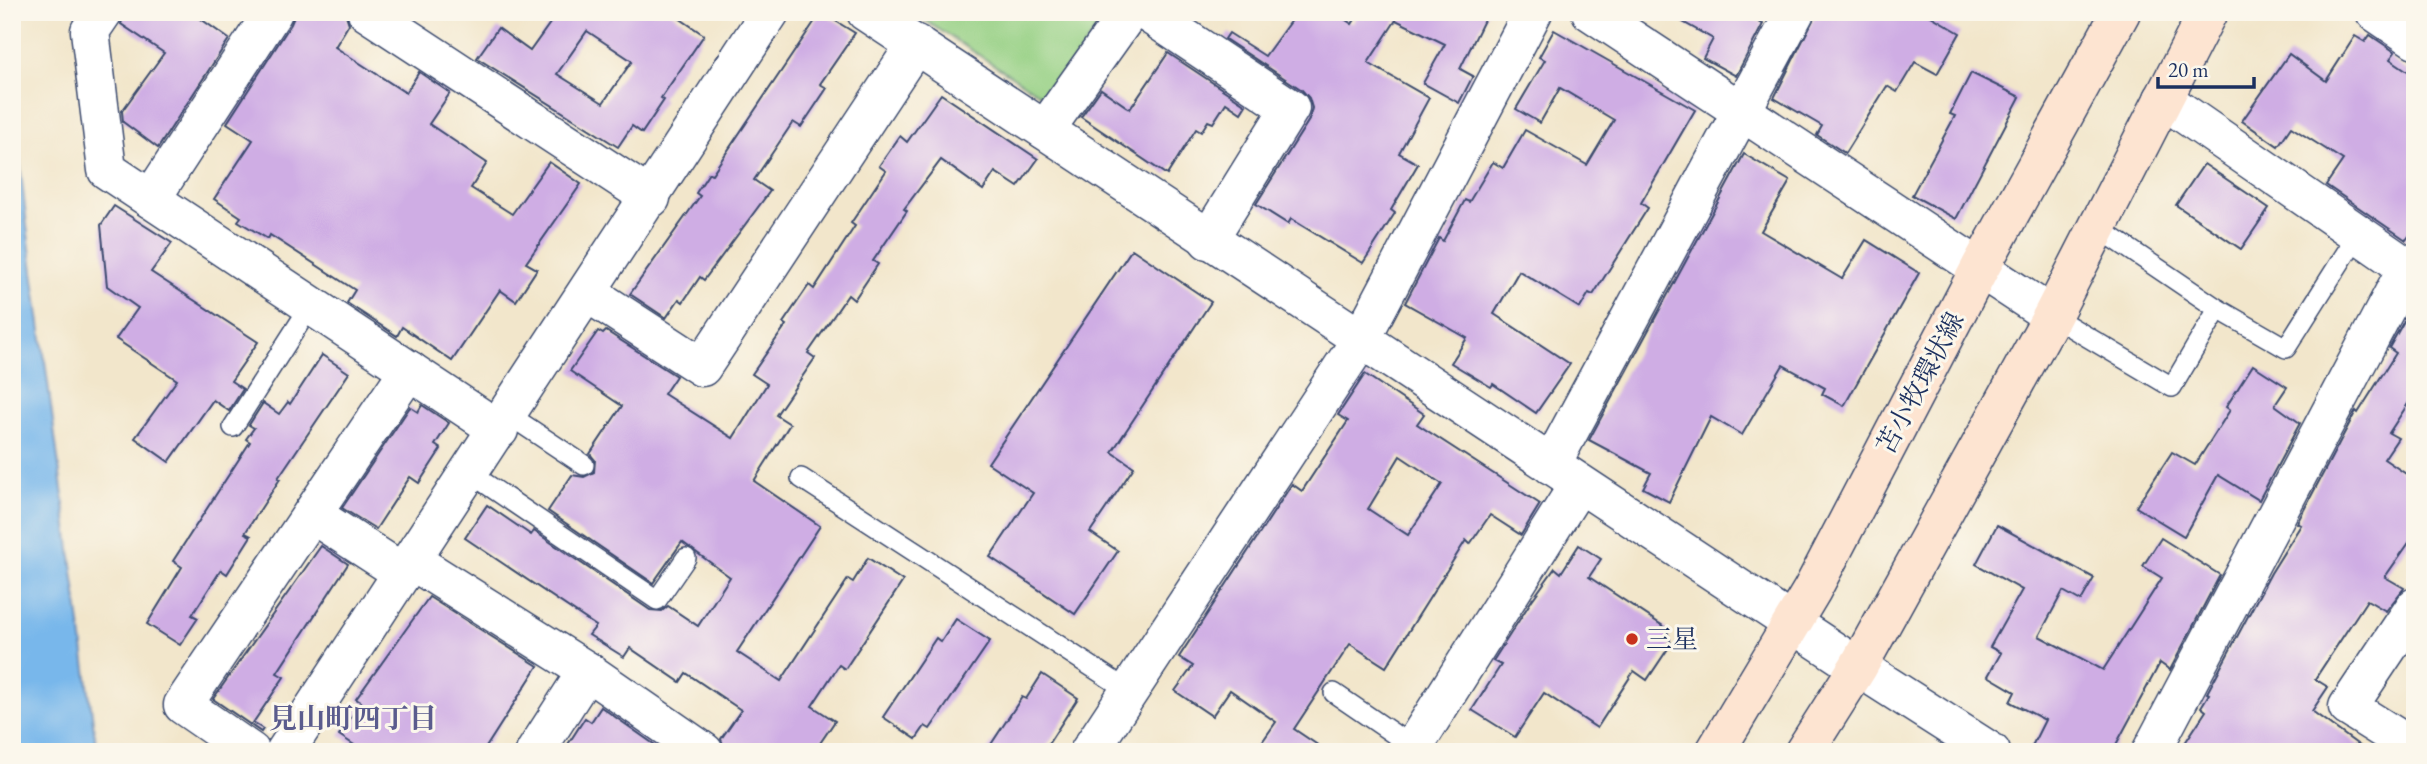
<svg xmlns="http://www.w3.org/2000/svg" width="2427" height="764" font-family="'EB Garamond','Noto Serif JP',serif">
<rect width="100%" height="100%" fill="#fbf7ec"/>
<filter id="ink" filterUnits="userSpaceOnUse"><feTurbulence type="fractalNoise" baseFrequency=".0143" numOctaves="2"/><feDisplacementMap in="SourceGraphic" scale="14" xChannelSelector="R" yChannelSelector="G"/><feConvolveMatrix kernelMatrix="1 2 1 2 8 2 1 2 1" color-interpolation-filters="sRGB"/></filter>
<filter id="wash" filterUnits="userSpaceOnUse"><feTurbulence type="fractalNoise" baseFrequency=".00686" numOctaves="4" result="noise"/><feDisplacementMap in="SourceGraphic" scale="28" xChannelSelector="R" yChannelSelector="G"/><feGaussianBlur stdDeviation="1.57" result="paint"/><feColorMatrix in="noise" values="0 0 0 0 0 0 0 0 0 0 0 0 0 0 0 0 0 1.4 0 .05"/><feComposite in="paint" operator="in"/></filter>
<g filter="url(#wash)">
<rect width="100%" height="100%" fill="#f2e6cb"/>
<polygon fill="#96d084" stroke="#588071" stroke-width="2" points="912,12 1109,12 1047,99"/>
<polygon fill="#78b7eb" stroke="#4a73a4" stroke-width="2" points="12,93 27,226 97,752 12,752"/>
<g id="blocks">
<g fill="#cfade4" fill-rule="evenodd">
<polygon points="125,12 191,12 229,39 158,148 123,122 122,111 164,53 121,24"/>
<polygon points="296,12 345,12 349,24 335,47 406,93 419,72 450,93 429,124 487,163 471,188 512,214 549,162 581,184 526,263 537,269 516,301 500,290 452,361 402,327 397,336 347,303 355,290 270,235 268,239 238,221 241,217 214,199 253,140 227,123 291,24"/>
<path d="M558,12H670L704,35L661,98L664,100L642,133L632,126L618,147L477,58L498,28L530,51ZM587,31L632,61L603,103L557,74Z"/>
<polygon points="821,12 855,33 820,84 827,88 801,127 793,122 754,180 770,191 704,280 700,277 683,302 679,299 666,318 630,294 700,196 696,193 709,173 712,174"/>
<polygon points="1297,12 1334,12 1352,24 1360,12 1488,12 1460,69 1473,76 1459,103 1423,83 1445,44 1396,20 1368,63 1429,98 1399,153 1418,164 1391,210 1395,213 1363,263 1291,219 1288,224 1256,204 1309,120 1312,108 1309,98 1302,90 1225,39 1229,33 1265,56"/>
<polygon points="1665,12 1741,12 1763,24 1736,76 1703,58 1713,39"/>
<polygon points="1817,12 1924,12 1960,33 1937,74 1915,62 1897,92 1887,86 1845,153 1817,135 1822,126 1774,98"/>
<polygon points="1554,30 1695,110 1641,203 1648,208 1593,295 1589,293 1580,308 1519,271 1494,314 1570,364 1536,413 1493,384 1491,387 1451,363 1467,338 1405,303 1439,238 1443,241 1465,200 1469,202 1493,162 1503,168 1525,130 1587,165 1614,120 1560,88 1540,123 1516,109 1545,60 1539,57"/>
<polygon points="2370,35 2395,52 2390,59 2415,76 2415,228 2406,240 2326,185 2343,160 2291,127 2278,146 2242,121 2289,54 2326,81 2355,36 2365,42"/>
<polygon points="1168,53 1246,105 1241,113 1226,103 1213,123 1208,121 1201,132 1196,129 1167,175 1081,117 1101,89 1130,109"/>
<polygon points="1971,73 2020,97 1956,219 1912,195 1955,116 1950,114"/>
<polygon points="941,94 1038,159 1018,187 995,172 983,190 941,160 904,209 907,211 873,261 878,264 854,300 848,295 808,353 815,358 776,415 790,424 754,481 820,526 737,652 781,681 848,579 853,582 868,558 903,581 845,669 839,665 812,706 835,721 814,752 726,752 721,739 741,710 686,673 680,682 630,648 624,657 589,635 596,626 465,538 487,505 531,535 534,531 650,610 662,611 668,606 698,626 730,577 682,542 653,583 548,511 572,475 584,477 594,472 595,460 590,454 622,406 570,371 598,331 603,334 606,331 676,376 664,394 733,438 767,384 752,374 786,325 783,323 809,285 814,289 855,226 851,223 886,171 879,166 900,136 907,142"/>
<polygon points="1744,154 1790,181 1761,231 1842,279 1866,240 1919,273 1844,406 1822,394 1825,388 1783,365 1742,435 1711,417 1669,502 1643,488 1651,473 1589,440"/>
<polygon points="2204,164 2269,208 2241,249 2176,205"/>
<polygon points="114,206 172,243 151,272 258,342 231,381 243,389 229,411 213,400 169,462 135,438 177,380 116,339 138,308 107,286 101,225"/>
<polygon points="1132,249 1211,302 1112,452 1134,467 1090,532 1118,551 1075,614 990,557 1033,493 988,463"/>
<polygon points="2415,301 2415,393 2389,433 2398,438 2384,459 2415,480 2415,534 2385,577 2404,588 2386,611 2367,600 2315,679 2328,687 2312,711 2368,752 2179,752 2206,711 2201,707 2209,694 2207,693 2271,573 2301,525 2297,523 2356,411 2358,413 2396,353 2389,348"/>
<polygon points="322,355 349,373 278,478 280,479 245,533 251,536 227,574 221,570 192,615 198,618 180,645 147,624 182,567 173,561 250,442 246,439 254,428 249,425 263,403 279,414 288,402 290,404"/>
<polygon points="2253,365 2287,387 2275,405 2300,423 2259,500 2218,475 2184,536 2136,507 2172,452 2195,465 2230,410 2226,407"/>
<path d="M1365,374L1424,414L1417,424L1540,504L1521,535L1490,515L1470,544L1466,540L1386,667L1350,644L1294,729L1328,752H1255L1276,722L1230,690L1212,716L1175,691L1193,666L1179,657L1292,484L1302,491L1348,421L1338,415ZM1400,456L1442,484L1408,535L1368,509Z"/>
<polygon points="422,405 449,423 435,445 441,449 419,483 410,477 376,529 342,508 410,407 418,412"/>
<polygon points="1997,525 2094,578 2081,601 2063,591 2039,636 2103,670 2162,578 2143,566 2161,538 2220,575 2170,670 2160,663 2112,752 2029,752 2045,720 2010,702 2015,692 1988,676 2001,653 1990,647 2022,590 1976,564"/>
<polygon points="1579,545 1601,559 1589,577 1666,628 1671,644 1647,680 1634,671 1597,728 1544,693 1515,737 1472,710 1501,665 1493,661 1532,600 1555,568 1561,573"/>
<polygon points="321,546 348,564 277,673 284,677 253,723 263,729 261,732 213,699"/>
<polygon points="429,597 538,666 483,752 365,752 339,735 361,702 356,699"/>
<polygon points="956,619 990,641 930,729 925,726 916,739 883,717 936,638 941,642"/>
<polygon points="1042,674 1078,698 1043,752 986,752 1022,697 1026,699"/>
<polygon points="601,707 665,752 563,752 585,718 591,722"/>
</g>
</g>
</g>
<g filter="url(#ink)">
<use href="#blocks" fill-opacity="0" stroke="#3b4a6e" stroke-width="2"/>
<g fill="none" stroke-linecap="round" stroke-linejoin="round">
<g stroke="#3b4a6e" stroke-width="22">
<g id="service">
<polyline points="2218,309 2286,348 2358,234"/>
<polyline points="2052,316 2172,387 2218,309 2097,227"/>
<polyline points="509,415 584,465"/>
<polyline points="233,427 311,305"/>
<polyline points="470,473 657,600 686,558"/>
<polyline points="801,478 1129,691"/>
<polyline points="1334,693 1413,747"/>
</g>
</g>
<g stroke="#3b4a6e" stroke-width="41">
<g id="minor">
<polyline points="103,12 90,31 107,170 499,430"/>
<polyline points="367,12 651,198"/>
<polyline points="1146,12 1290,108 1208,240"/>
<polyline points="1591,12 2052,316"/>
<polyline points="2375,12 2415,39"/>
<polyline points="2163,99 2415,273"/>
<polyline points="1045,130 1129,12"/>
<polyline points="151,199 273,12"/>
<polyline points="588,293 702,367 916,44"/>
<polyline points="1551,465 1795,12"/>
<polyline points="312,514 403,573"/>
<polyline points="411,560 587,671 704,752"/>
<polyline points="2415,607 2348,707 2415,749"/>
<polyline points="1858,667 1991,752"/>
<polyline points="251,752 183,705 409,370"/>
<polyline points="285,752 770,12"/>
<polyline points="535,752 587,671"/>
<polyline points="1089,752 1360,341 1533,12"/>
<polyline points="1410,752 1579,484"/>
<polyline points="2151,752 2407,268"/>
</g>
</g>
<g stroke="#3b4a6e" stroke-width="41">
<polyline id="tertiary" points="866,12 1858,667"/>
</g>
<g stroke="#3b4a6e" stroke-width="41">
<g id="secondary">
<polyline points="1715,752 1812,590 1980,268 2121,12"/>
<polyline points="1804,752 1858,667 2052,316 2208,12"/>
</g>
</g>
<use href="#service" stroke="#fff" stroke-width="19"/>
<use href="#minor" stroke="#fff" stroke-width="38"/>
<use href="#tertiary" stroke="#fff" stroke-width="38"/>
<use href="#secondary" stroke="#fde4d1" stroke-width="38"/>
</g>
</g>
<circle fill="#c8321e" stroke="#fbf7ec" stroke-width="2.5" cx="1632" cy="639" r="7"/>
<g text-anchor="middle" stroke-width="6" stroke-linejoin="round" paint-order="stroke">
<g font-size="26" fill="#1b2f5e" stroke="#fbf7ec">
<text transform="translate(1920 383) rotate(-62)" y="9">苫小牧環状線</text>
</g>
<g font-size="26" fill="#1b2f5e" stroke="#fbf7ec" text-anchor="start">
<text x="1646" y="648">三星</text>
</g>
<g font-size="28" font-weight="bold" fill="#5a5b8d" stroke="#fbf7ec">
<text x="353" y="728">見山町四丁目</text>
</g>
</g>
<rect width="2427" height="764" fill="none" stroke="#fbf7ec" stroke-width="42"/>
<path d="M2158 77v10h96v-10" fill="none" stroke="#1b2f5e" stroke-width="3.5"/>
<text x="2168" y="77" font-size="21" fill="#1b2f5e" stroke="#fbf7ec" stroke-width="5" paint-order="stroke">20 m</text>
</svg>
